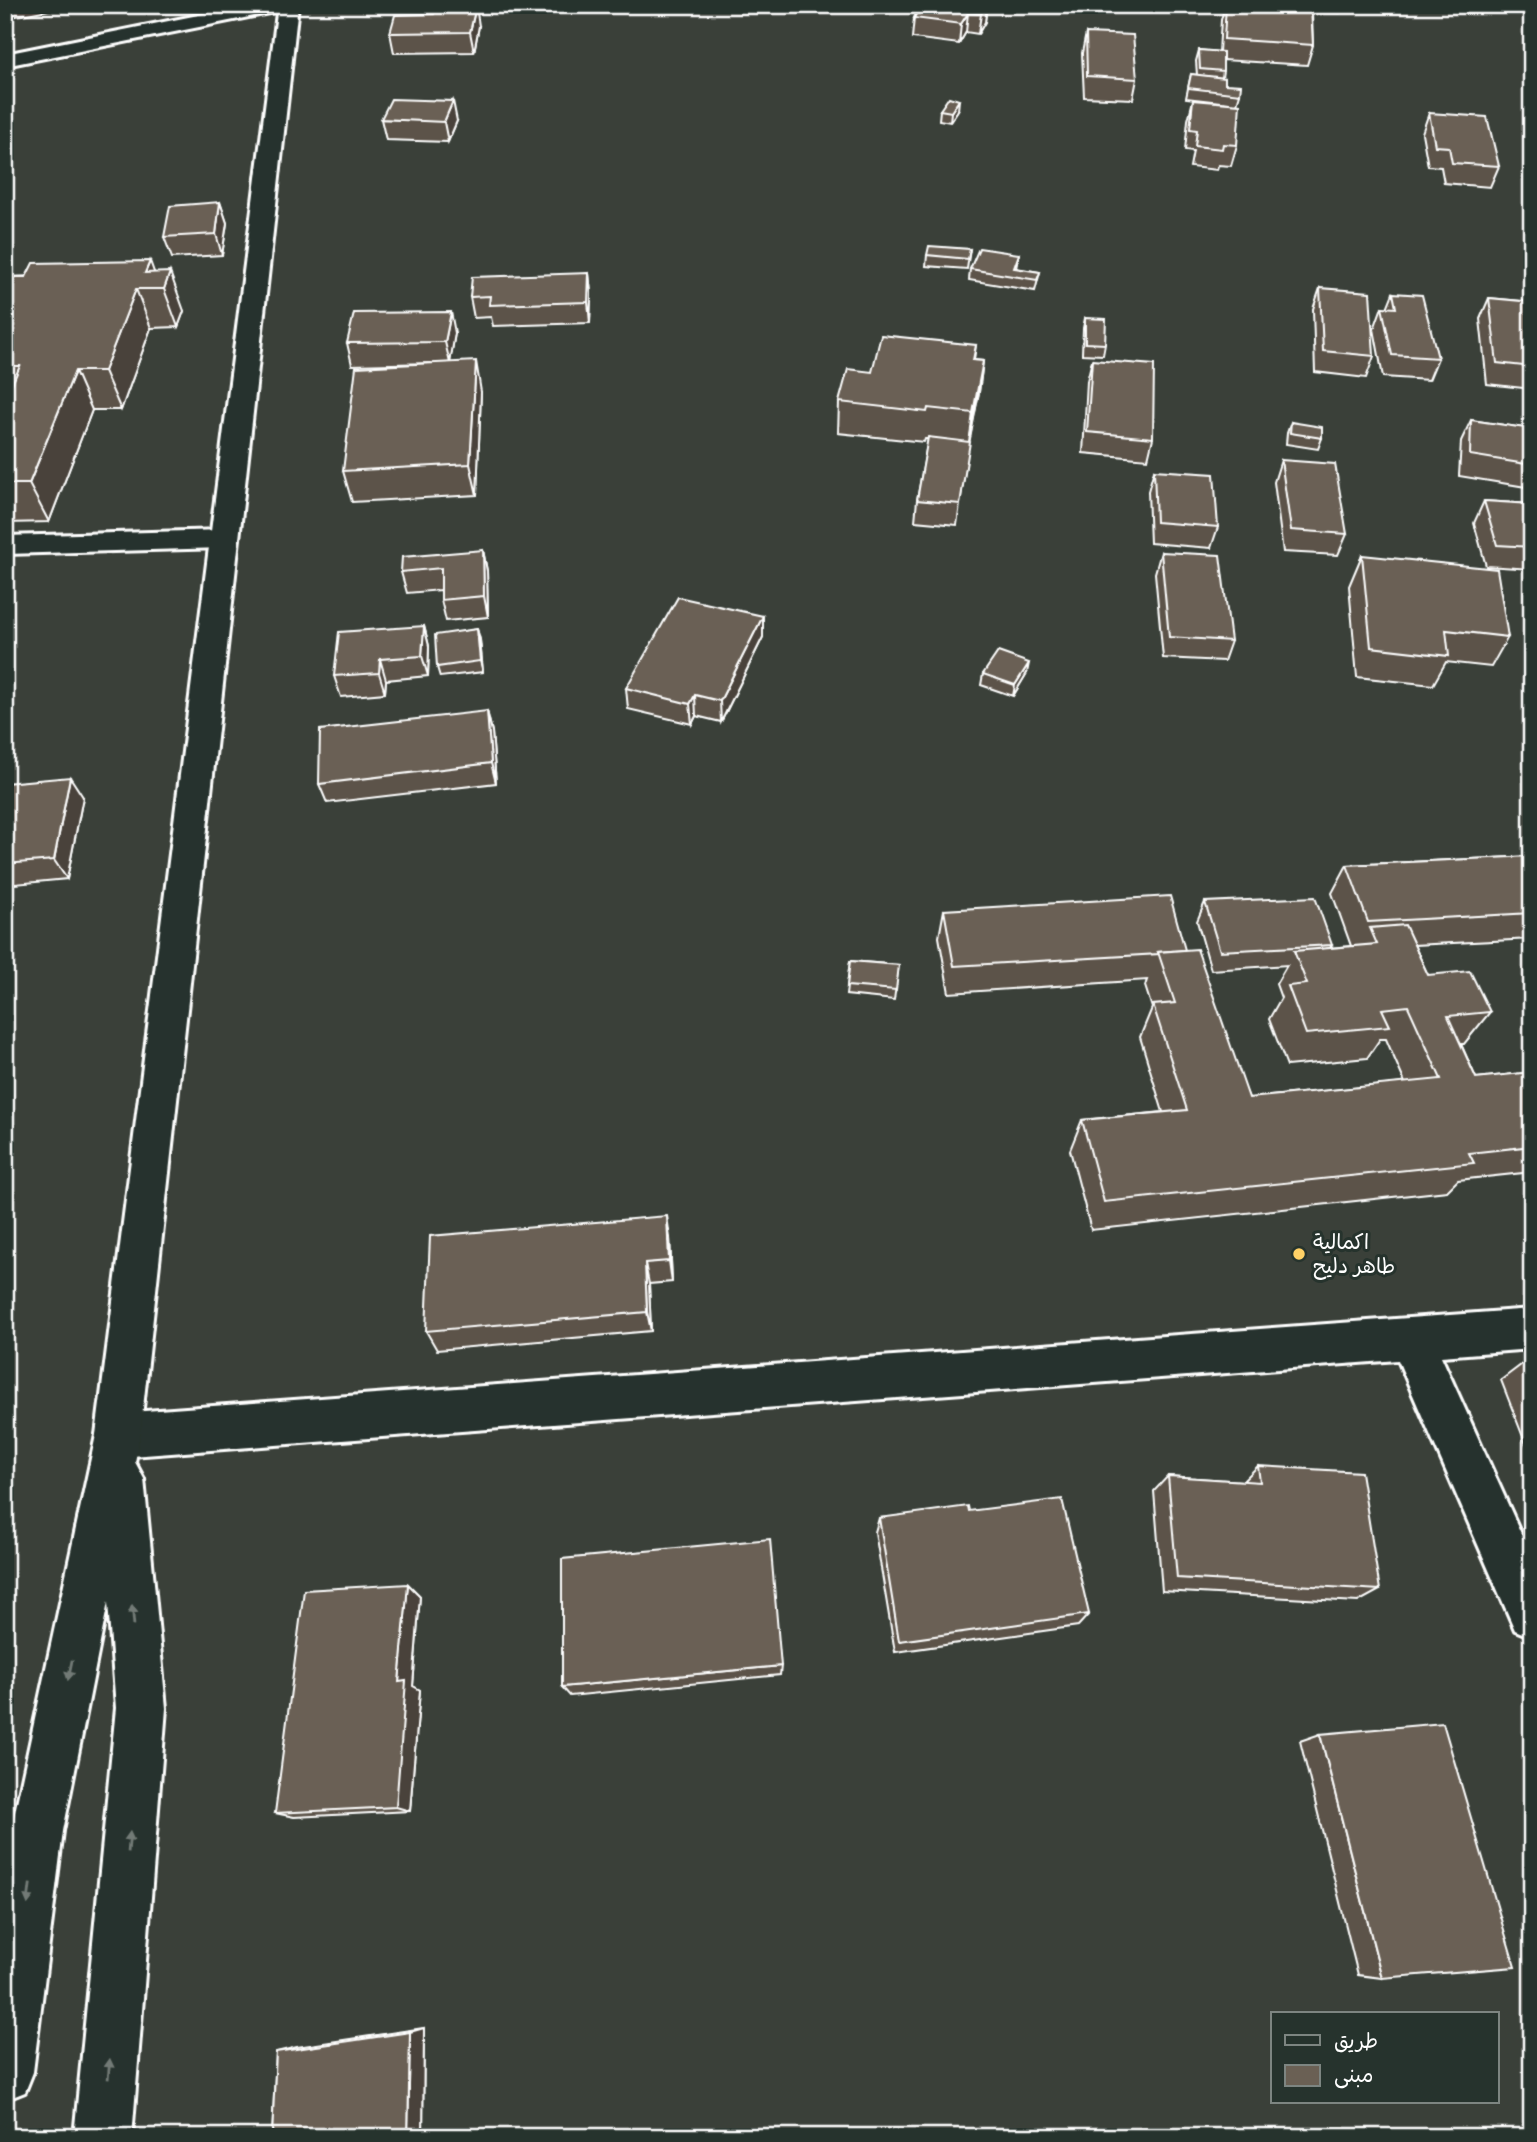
<svg xmlns="http://www.w3.org/2000/svg" width="1537" height="2142" font-family="'Balsamiq Sans','Playpen Sans Arabic',sans-serif">
<rect width="100%" height="100%" fill="#3a4039"/>
<filter id="ink" filterUnits="userSpaceOnUse"><feTurbulence type="fractalNoise" baseFrequency=".0143" numOctaves="2"/><feDisplacementMap in="SourceGraphic" scale="14" xChannelSelector="R" yChannelSelector="G"/><feConvolveMatrix kernelMatrix="1 2 1 2 8 2 1 2 1" color-interpolation-filters="sRGB"/></filter>
<g filter="url(#ink)">
<g fill="none" stroke-linecap="round" stroke-linejoin="round">
<g stroke="#fff" stroke-width="6">
<g id="minor">
<polygon points="248,5 289,5 279,11 5,66 5,54"/>
<polygon points="224,530 234,532 239,539 234,546 224,548 5,554 5,536"/>
<polygon points="1532,1309 1532,1349 1441,1356 1532,1558 1532,1637 1515,1630 1398,1360 118,1457 102,1451 96,1435 102,1419 118,1413"/>
</g>
</g>
<g stroke="#fff" stroke-width="6">
<polygon id="tertiary" points="278,5 298,5 140,1435 135,1462 144,1479 166,1708 132,2137 74,2137 116,1708 108,1602 63,1831 33,2072 25,2092 5,2100 5,1872 11,1831 96,1435"/>
</g>
<use href="#minor" fill="#26332d" fill-rule="evenodd"/>
<use href="#tertiary" fill="#26332d" fill-rule="evenodd"/>
</g>
<g fill="#5b5348" stroke="#fff" stroke-width="2">
<polygon points="921,5 987,5 985,22 978,34 966,32 959,44 912,38 914,18"/>
<polygon points="1225,5 1343,5 1340,13 1312,12 1313,45 1307,65 1223,60 1223,71 1222,77 1225,84 1240,94 1237,104 1237,145 1231,166 1218,165 1217,170 1190,167 1193,151 1185,150 1188,120 1193,100 1229,103 1186,98 1191,74 1197,75 1196,61 1199,50 1219,52 1221,20"/>
<polygon points="479,26 474,52 394,53 390,33"/>
<polygon points="1086,33 1137,79 1133,99 1084,97 1082,53"/>
<polygon points="940,110 958,110 950,122 939,120"/>
<polygon points="1429,113 1499,166 1490,187 1444,183 1441,167 1428,166 1422,133"/>
<polygon points="381,119 457,121 448,142 386,140"/>
<polygon points="220,202 227,223 222,255 172,258 164,237"/>
<polygon points="970,249 967,269 926,266 927,255"/>
<polygon points="1019,254 1016,268 1040,272 1035,291 969,280 970,269"/>
<polygon points="154,272 184,311 178,327 151,328 121,410 92,410 49,522 5,523 5,277"/>
<polygon points="589,273 591,294 590,323 493,326 491,317 474,318 470,297"/>
<polygon points="1320,288 1374,356 1366,378 1315,372 1313,309"/>
<polygon points="1393,293 1438,358 1429,380 1383,377 1374,329 1382,307 1387,308"/>
<polygon points="1489,298 1532,302 1532,389 1487,384 1480,319"/>
<polygon points="1085,318 1105,344 1103,355 1082,354 1083,328"/>
<polygon points="455,333 450,362 481,392 477,495 352,502 343,471 430,363 352,365 347,343"/>
<polygon points="976,345 974,360 983,361 979,392 969,442 957,525 915,521 917,500 928,439 925,439 924,442 838,433 839,402 872,372"/>
<polygon points="1092,360 1153,438 1148,459 1083,453 1087,381"/>
<polygon points="1471,420 1532,429 1532,488 1459,476 1461,441"/>
<polygon points="1291,422 1322,438 1318,449 1286,444 1287,433"/>
<polygon points="1281,460 1347,534 1338,555 1283,552 1274,482"/>
<polygon points="1154,470 1218,527 1211,548 1150,543 1148,491"/>
<polygon points="1484,501 1532,504 1532,569 1486,566 1474,523"/>
<polygon points="483,550 487,571 488,617 446,621 441,600 441,590 407,593 401,572"/>
<polygon points="1161,552 1231,641 1224,661 1163,658 1155,573"/>
<polygon points="1362,555 1508,637 1491,667 1446,662 1433,685 1357,677 1349,586"/>
<polygon points="763,616 763,637 721,722 696,716 692,724 628,709 626,688"/>
<polygon points="424,626 429,646 428,676 386,680 385,693 341,697 334,676"/>
<polygon points="477,629 480,640 483,672 440,677 437,667"/>
<polygon points="1027,673 1013,696 981,685 983,674"/>
<polygon points="487,711 492,732 496,783 327,803 319,784"/>
<polygon points="5,783 83,797 67,879 5,885"/>
<polygon points="1532,856 1532,939 1414,945 1428,975 1490,1012 1464,1044 1461,1044 1476,1078 1532,1072 1532,1172 1458,1180 1447,1191 1091,1230 1070,1150 1082,1120 1163,1112 1140,1037 1152,1008 1145,986 1147,980 949,993 939,937 944,910 1185,950 1249,1098 1405,1083 1386,1039 1380,1039 1367,1058 1287,1066 1269,1019 1281,998 1276,984 1287,965 1211,970 1197,921 1205,902 1332,945 1330,948 1351,946 1332,893 1347,865"/>
<polygon points="850,961 899,965 894,1000 846,995"/>
<polygon points="670,1238 672,1282 649,1284 651,1331 437,1350 426,1331"/>
<polygon points="1532,1361 1532,1460 1501,1380 1525,1362"/>
<polygon points="1258,1466 1380,1590 1358,1602 1162,1591 1154,1491 1168,1476 1243,1481"/>
<polygon points="969,1511 1089,1614 1078,1626 895,1652 875,1532 879,1518"/>
<polygon points="408,1584 420,1596 413,1686 420,1690 410,1811 294,1817 275,1813"/>
<polygon points="781,1666 780,1675 570,1696 562,1687"/>
<polygon points="1320,1734 1382,1978 1358,1975 1300,1741"/>
<polygon points="424,2028 423,2137 272,2137 276,2052 297,2047"/>
</g>
<g fill="#4a433b" stroke="#fff" stroke-width="2">
<polygon points="5,5 76,5 5,18"/>
<polygon points="986,5 987,5 985,22 978,34 981,14"/>
<polygon points="476,6 479,26 474,52 470,32"/>
<polygon points="968,13 966,32 959,44 961,24"/>
<polygon points="959,100 958,110 950,122 951,112"/>
<polygon points="453,101 457,121 448,142 444,122"/>
<polygon points="220,202 227,223 222,255 216,234"/>
<polygon points="150,261 160,289 145,273"/>
<polygon points="170,272 184,311 178,327 164,289"/>
<polygon points="589,273 591,294 590,323 588,302"/>
<polygon points="136,289 151,328 121,410 104,371"/>
<polygon points="451,312 455,333 450,363 445,342"/>
<polygon points="476,361 481,392 477,495 470,464"/>
<polygon points="983,361 979,392 969,444 973,413"/>
<polygon points="75,371 92,410 49,522 29,484"/>
<polygon points="483,550 487,571 488,617 484,596"/>
<polygon points="763,616 763,637 721,722 720,701"/>
<polygon points="424,626 429,646 428,676 422,656"/>
<polygon points="477,629 480,640 483,672 480,661"/>
<polygon points="380,659 386,680 385,693 379,673"/>
<polygon points="1029,663 1027,673 1013,696 1015,685"/>
<polygon points="695,695 696,716 692,724 690,704"/>
<polygon points="487,711 492,732 496,783 491,763"/>
<polygon points="70,777 83,797 67,879 54,860"/>
<polygon points="5,1087 12,1094 5,1182"/>
<polygon points="667,1216 670,1238 672,1282 669,1261"/>
<polygon points="645,1263 649,1284 651,1331 647,1312"/>
<polygon points="408,1584 420,1596 413,1686 420,1690 410,1811 396,1807 399,1682"/>
<polygon points="424,2028 423,2137 408,2137 410,2032"/>
</g>
<g fill="#6a6054" stroke="#fff" stroke-width="2">
<polygon points="921,5 986,5 981,14 968,13 961,24 914,18"/>
<polygon points="1226,5 1292,5 1311,7 1313,45 1224,39"/>
<polygon points="436,6 476,6 470,32 390,33 395,15 434,14"/>
<polygon points="1086,33 1133,35 1137,79 1087,76"/>
<polygon points="1199,50 1223,52 1223,71 1200,69"/>
<polygon points="1191,74 1225,78 1225,84 1241,85 1240,94 1188,88"/>
<polygon points="949,97 959,100 951,112 940,110"/>
<polygon points="391,99 453,101 444,122 381,119"/>
<polygon points="1193,100 1240,104 1237,145 1223,144 1222,149 1195,146 1197,130 1190,129"/>
<polygon points="1429,113 1487,117 1499,166 1452,163 1449,147 1435,146"/>
<polygon points="220,202 216,234 164,237 170,206"/>
<polygon points="929,246 970,249 968,259 927,255"/>
<polygon points="979,248 1019,254 1014,268 1040,272 1037,280 970,269"/>
<polygon points="150,261 145,273 170,272 164,289 136,289 104,371 75,371 29,484 5,484 5,400 20,366 5,366 5,277 26,277 33,263"/>
<polygon points="589,273 588,302 489,305 490,296 470,297 472,277"/>
<polygon points="1320,288 1370,292 1374,356 1323,351"/>
<polygon points="1393,293 1422,295 1438,358 1392,355 1382,307 1396,308"/>
<polygon points="1489,298 1532,302 1532,367 1497,363"/>
<polygon points="451,312 445,342 347,343 354,313"/>
<polygon points="1085,318 1106,319 1105,344 1085,343"/>
<polygon points="881,335 976,345 973,360 983,361 973,413 928,408 927,412 839,402 848,369 872,372"/>
<polygon points="1092,360 1154,365 1153,438 1087,432"/>
<polygon points="476,361 470,464 343,471 356,367"/>
<polygon points="1471,420 1532,429 1532,465 1470,455"/>
<polygon points="1291,422 1322,427 1322,438 1290,433"/>
<polygon points="928,437 970,442 960,504 917,500"/>
<polygon points="1281,460 1335,464 1347,534 1291,530"/>
<polygon points="1154,470 1214,474 1218,527 1156,522"/>
<polygon points="1484,501 1532,504 1532,547 1497,545"/>
<polygon points="483,550 484,596 441,600 441,568 401,572 402,557"/>
<polygon points="1161,552 1220,555 1231,641 1169,637"/>
<polygon points="1362,555 1497,569 1508,637 1446,630 1449,656 1371,647"/>
<polygon points="678,597 763,616 720,701 695,695 690,704 626,688"/>
<polygon points="424,626 422,656 380,659 379,673 334,676 339,632"/>
<polygon points="477,629 480,661 437,667 435,635"/>
<polygon points="998,652 1029,663 1015,685 983,674"/>
<polygon points="487,711 491,763 319,784 320,730"/>
<polygon points="70,777 54,860 5,864 5,783"/>
<polygon points="1532,856 1532,913 1368,922 1347,865"/>
<polygon points="1170,896 1185,950 1158,952 1159,954 954,966 944,910"/>
<polygon points="1315,897 1332,945 1220,951 1205,902"/>
<polygon points="1405,925 1428,975 1470,971 1490,1012 1448,1016 1476,1078 1532,1072 1532,1146 1469,1153 1474,1163 1104,1202 1082,1120 1187,1110 1153,1005 1175,1003 1158,952 1197,949 1249,1098 1441,1079 1408,1006 1382,1009 1390,1026 1306,1034 1288,986 1307,984 1294,951 1377,944 1370,928"/>
<polygon points="850,961 899,965 896,990 847,986"/>
<polygon points="667,1216 669,1261 645,1263 647,1312 426,1331 430,1236"/>
<polygon points="1532,1361 1532,1378 1525,1362"/>
<polygon points="1258,1466 1361,1472 1380,1590 1177,1578 1168,1476 1260,1482"/>
<polygon points="1062,1499 1089,1614 899,1641 879,1518 968,1506 969,1511"/>
<polygon points="770,1539 781,1666 562,1687 562,1559"/>
<polygon points="408,1584 399,1682 406,1681 396,1807 275,1813 304,1590"/>
<polygon points="1443,1723 1515,1967 1382,1978 1320,1734"/>
<polygon points="410,2032 408,2137 272,2137 276,2052"/>
</g>
<defs><path id="oneway-solid" d="M-6-.8H1V-3.2L6.5 0L1 3.2V.8H-6Z" transform="scale(1.75)"/></defs>
<g fill="#727a76">
<use href="#oneway-solid" transform="translate(133 1615) rotate(-95)"/>
<use href="#oneway-solid" transform="translate(70 1670) rotate(102)"/>
<use href="#oneway-solid" transform="translate(129 1842) rotate(-85)"/>
<use href="#oneway-solid" transform="translate(29 1894) rotate(97)"/>
<use href="#oneway-solid" transform="translate(109 2069) rotate(-85)"/>
</g>
</g>
<circle fill="#ffd166" stroke="#26332d" stroke-width="2.5" cx="1299" cy="1254" r="7"/>
<g text-anchor="middle" stroke-width="6" stroke-linejoin="round" paint-order="stroke">
<g font-size="21" fill="#fff" stroke="#26332d" text-anchor="start">
<text x="1313" y="1249">اكمالية<tspan x="1313" dy="24">طاهر دليح</tspan></text>
</g>
</g>
<rect width="1537" height="2142" fill="none" stroke="#26332d" stroke-width="28"/>
<rect x="14" y="14" width="1509" height="2114" fill="none" stroke="#fff" stroke-width="2.5" filter="url(#ink)"/>
<rect x="1271" y="2012" width="228" height="91" fill="#26332d" stroke="#7d8581" stroke-width="2"/>
<rect x="1285" y="2035" width="35" height="10" fill="#26332d" stroke="#7d8581" stroke-width="2"/>
<text x="1334" y="2048" font-size="21" fill="#ffffff">طريق</text>
<rect x="1285" y="2065" width="35" height="21" fill="#6a6054" stroke="#7d8581" stroke-width="2"/>
<text x="1334" y="2082" font-size="21" fill="#ffffff">مبنى</text>
</svg>
